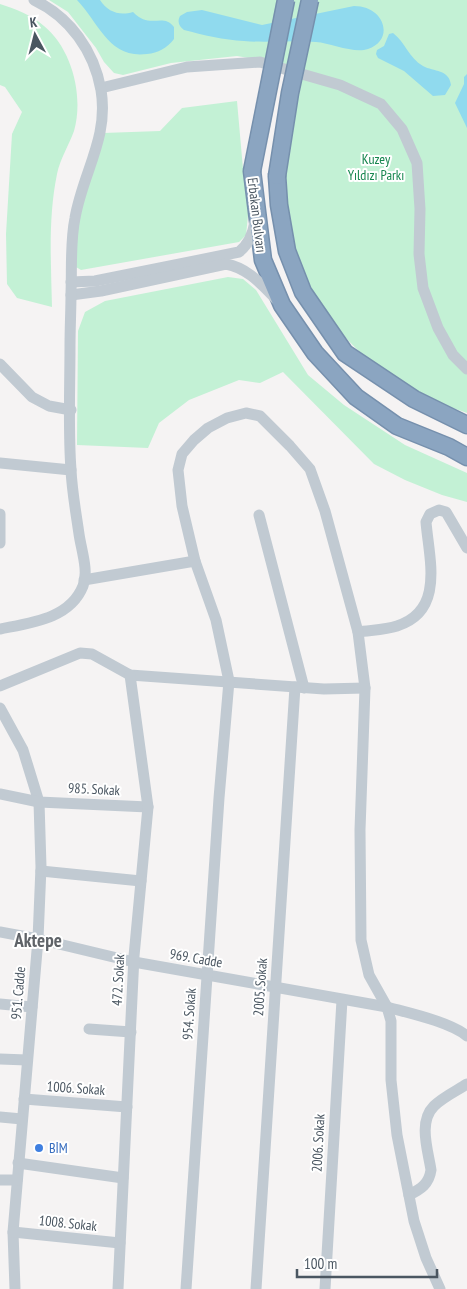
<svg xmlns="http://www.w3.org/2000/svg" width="467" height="1289" font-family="'PT Sans Narrow',sans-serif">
<rect width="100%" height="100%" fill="#f5f3f3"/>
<g fill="#c3f1d5">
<path d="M49,0H467V413C451,407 432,403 418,394C329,343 285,271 284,168C284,157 287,145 289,134C293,112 297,89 301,67L237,56L171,63L123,75L114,73L104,62L96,48L68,12Z"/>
<path d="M0,4C16,9 31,15 44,26C72,49 84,96 74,131C69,145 60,159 57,174C48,218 51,262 52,307L17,298L7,284L6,234L12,134L22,112L5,87L0,85Z"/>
<polygon points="237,101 243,169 249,206 246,235 239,242 81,270 76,267 73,223 103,133 160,131 182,108"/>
<polygon points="228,277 243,279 256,290 308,375 344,405 405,445 467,473 467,502 442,495 405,480 374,464 283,372 260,383 239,380 189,400 159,423 148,448 77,445 78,331 85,312 105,301"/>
</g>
<g fill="#90daee">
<path d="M77,0H100C108,12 119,16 133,12C150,30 163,12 174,27V39C167,48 158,53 147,54C109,59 99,23 77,0Z"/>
<path d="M354,6C385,6 395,40 368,49C354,54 331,43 316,42C292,40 268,43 244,41C224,40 203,35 184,30C179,26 177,22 180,16L187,12L202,10L262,25Z"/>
<path d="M393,33C405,42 409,58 423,66C434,72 449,69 451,85L445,95L433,96L404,71L378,58L376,54L377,50L384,46L389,34Z"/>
<polygon points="467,74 467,128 455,103 464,84 464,77"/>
</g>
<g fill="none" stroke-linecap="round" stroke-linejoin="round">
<g stroke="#7690ad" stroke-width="19">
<g id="highway">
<polyline points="252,171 263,260 282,305 315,353 356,397 397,426 449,447 467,457"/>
<polyline points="277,176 279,205 287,251 303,292 345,353 414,399 467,425"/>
</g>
</g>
<g stroke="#c1cad2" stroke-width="11">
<polyline points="101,88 187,67 260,62 340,85 381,104 402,129 417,163 420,209 419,254 423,288 438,328 453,355 467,369"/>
<path d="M71,282L95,281L239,252C249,244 253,234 255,222"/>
<path d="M71,295L101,291L226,264C248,268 262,285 276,299"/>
<polyline points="0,364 32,397 49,406 71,410"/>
<polyline points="0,463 71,470"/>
<polyline points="0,514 0,543"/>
<polyline points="259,515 304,688"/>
<polyline points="84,580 195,561"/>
<path d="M0,629C30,623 70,619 83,586C89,571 81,549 79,534C76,513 72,491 71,470C68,429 70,387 70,346C70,328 71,310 71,293C72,268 70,242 75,218C83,172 109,138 101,90C94,51 70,17 34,0"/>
<path d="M358,632C371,630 385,630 397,626C445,611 429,559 426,522L430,514L439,510L446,512L467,548"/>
<polyline points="0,686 80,653 92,654 130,675 324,689 365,688"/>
<polyline points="0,708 23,750 39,802 41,867 38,939 13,1232 15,1289"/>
<polyline points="0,794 39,802 148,807"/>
<polyline points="41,871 141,881"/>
<path d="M0,932L38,939L134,962L387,1007C409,1013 450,1022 467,1036"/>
<polyline points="0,1004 32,1007"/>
<polyline points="89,1029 131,1032"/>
<polyline points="0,1059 27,1060"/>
<polyline points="24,1099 127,1107"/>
<polyline points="0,1117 22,1119"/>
<polyline points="18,1163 123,1178"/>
<polyline points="0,1180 17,1180"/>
<path d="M409,1195C421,1189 429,1184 431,1170C428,1150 418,1122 434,1106C443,1097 456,1091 467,1084"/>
<polyline points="13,1232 120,1243"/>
<polyline points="118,1289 134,956 148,807 130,675"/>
<polyline points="186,1289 219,798 229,681 216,620 195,561 182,506 178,470 182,454 194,440 208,428 227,418 246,413 260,416 290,446 310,469 325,511 358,632 365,688 360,830 361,940 369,975 387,1007 391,1021 391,1080 397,1135 414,1221 426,1258 440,1289"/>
<polyline points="256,1289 295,687"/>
<polyline points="325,1289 342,1000"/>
</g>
<use href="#highway" stroke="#8ba5c1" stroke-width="16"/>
<g stroke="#7690ad" stroke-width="19" stroke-linecap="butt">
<g id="highway-bridge">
<polyline points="252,171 286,0"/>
<polyline points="277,176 290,93 310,0"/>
</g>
</g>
<use href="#highway-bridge" stroke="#8ba5c1" stroke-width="16"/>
</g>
<circle fill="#3f7fe0" stroke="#fff" stroke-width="2" cx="39" cy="1148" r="5"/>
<g text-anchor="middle" stroke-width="4" stroke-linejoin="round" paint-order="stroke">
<g font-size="14" fill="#17864f" stroke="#fff">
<text x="376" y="164">Kuzey<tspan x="376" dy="16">Yıldızı Parkı</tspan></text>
</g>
<g font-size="14" fill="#4a5661" stroke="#fff">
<text transform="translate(257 215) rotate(83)" y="5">Erbakan Bulvarı</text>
<text transform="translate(94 789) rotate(3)" y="5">985. Sokak</text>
<text transform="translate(196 958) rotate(10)" y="5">969. Cadde</text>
<text transform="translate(118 980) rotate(-87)" y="5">472. Sokak</text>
<text transform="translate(260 987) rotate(-86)" y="5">2005. Sokak</text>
<text transform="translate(18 993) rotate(-85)" y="5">951. Cadde</text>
<text transform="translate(189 1014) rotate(-86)" y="5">954. Sokak</text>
<text transform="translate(76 1088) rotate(4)" y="5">1006. Sokak</text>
<text transform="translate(318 1143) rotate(-87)" y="5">2006. Sokak</text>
<text transform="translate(68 1223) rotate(6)" y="5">1008. Sokak</text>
</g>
<g font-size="14" fill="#366cbe" stroke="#fff" text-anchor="start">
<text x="49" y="1153">BİM</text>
</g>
<g font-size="19" font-weight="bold" fill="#5f6368" stroke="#fff">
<text x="38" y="947">Aktepe</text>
</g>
</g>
<g transform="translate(35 35) rotate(353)" stroke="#ffffff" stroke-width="4" paint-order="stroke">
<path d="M0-4L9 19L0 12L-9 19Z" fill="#4a5661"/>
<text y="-8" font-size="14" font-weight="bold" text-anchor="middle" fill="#4a5661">K</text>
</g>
<path d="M297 1269v8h140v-8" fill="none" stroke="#4a5661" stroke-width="2.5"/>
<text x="304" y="1269" font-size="15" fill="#4a5661" stroke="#ffffff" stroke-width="4" paint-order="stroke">100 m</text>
</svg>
